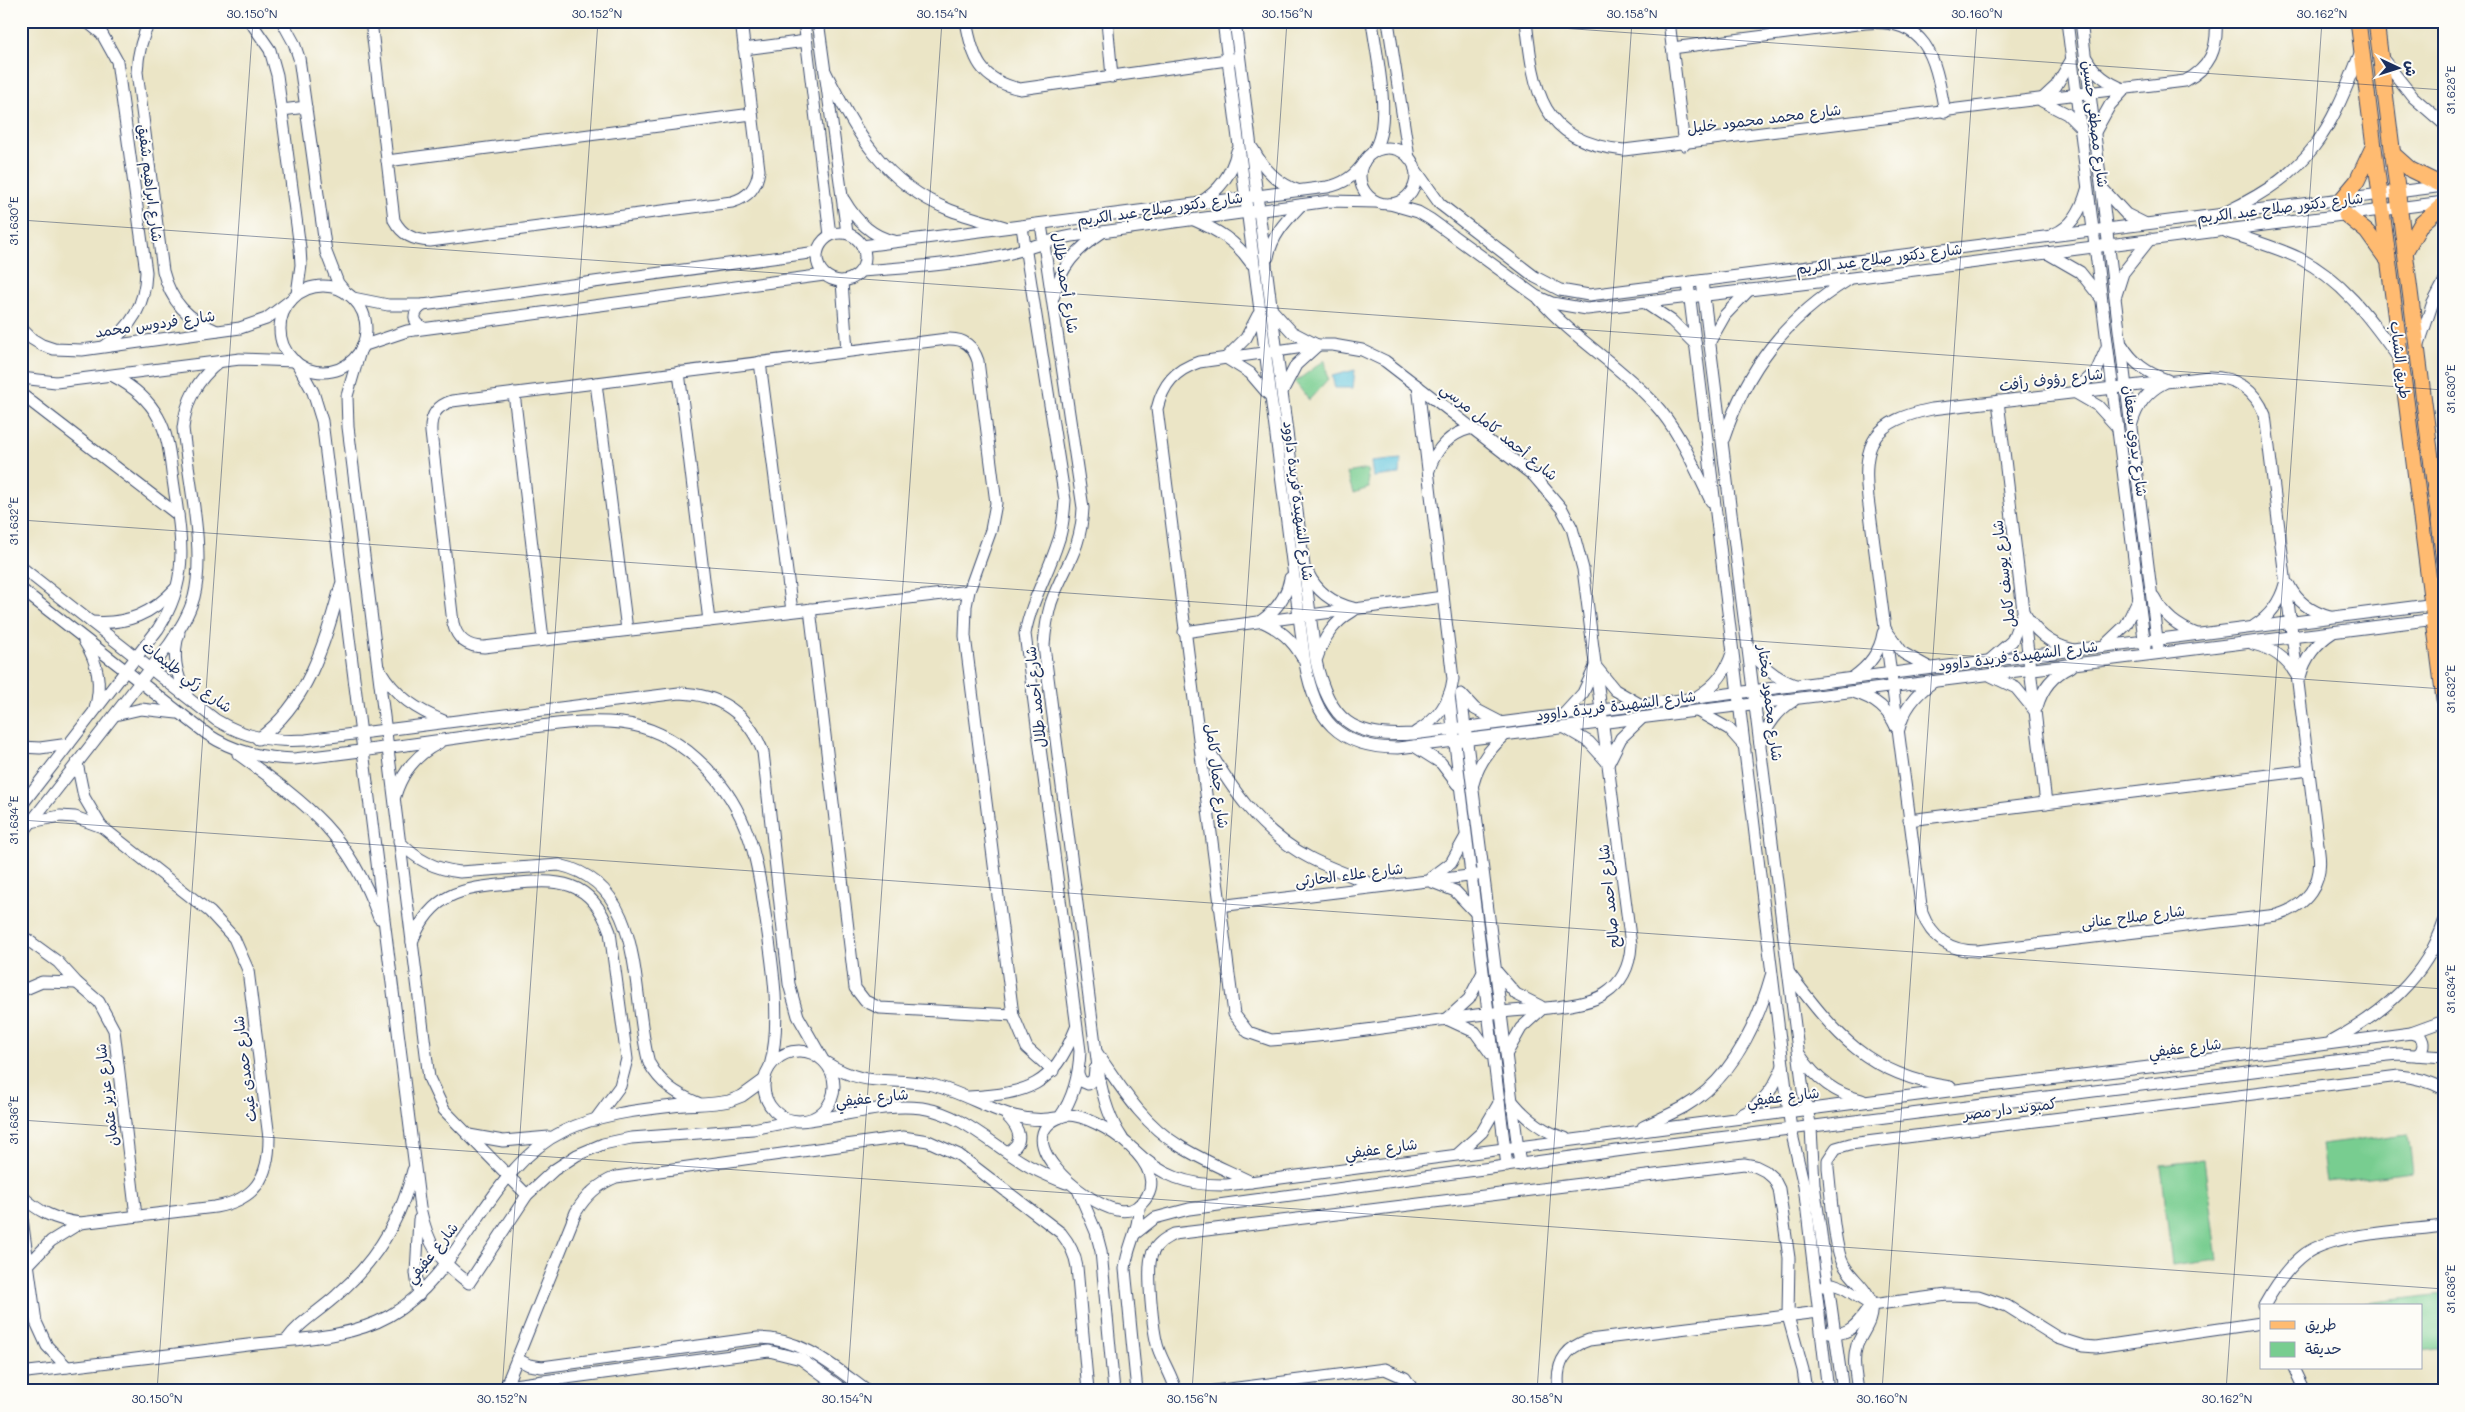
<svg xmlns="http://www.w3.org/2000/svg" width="2465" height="1412" font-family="Mali,'Playpen Sans Arabic',sans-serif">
<rect width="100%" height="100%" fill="#fdfcf7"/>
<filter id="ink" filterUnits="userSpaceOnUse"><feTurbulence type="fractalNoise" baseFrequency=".02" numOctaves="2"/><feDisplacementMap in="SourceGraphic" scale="10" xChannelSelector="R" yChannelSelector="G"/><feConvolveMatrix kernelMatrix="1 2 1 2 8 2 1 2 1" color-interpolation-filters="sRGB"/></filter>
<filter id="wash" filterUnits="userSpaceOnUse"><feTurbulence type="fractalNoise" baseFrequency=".0096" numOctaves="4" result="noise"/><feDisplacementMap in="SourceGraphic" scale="20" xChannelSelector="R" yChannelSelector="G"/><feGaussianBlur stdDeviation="1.12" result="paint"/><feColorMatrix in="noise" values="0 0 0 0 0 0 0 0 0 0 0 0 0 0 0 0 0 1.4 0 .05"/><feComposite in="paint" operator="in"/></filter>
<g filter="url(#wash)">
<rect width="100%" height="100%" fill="#ebe5c6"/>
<g fill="#78cd90" stroke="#4a7e77">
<polygon points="1325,360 1328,379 1309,400 1295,382"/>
<polygon points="1367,469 1369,488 1353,493 1347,473"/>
<polygon points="2408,1134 2413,1172 2326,1182 2321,1145"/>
<polygon points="2204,1160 2217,1260 2172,1266 2161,1165"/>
<polygon points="2443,1294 2444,1348 2421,1351 2421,1306 2342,1306"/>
</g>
<g fill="#5fc4dd" stroke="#3d7a9e">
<polygon points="1355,370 1353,388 1335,388 1332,376"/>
<polygon points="1401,459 1400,474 1373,477 1371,462"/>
</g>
</g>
<g filter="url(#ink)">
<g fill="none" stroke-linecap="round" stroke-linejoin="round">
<g stroke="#3a4a6e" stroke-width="13">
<g id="minor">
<path d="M86,21L102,34L117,61L146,272C145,305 132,327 105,346"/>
<path d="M150,21C141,38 138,54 137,72L163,271C171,302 187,319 217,331"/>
<polyline points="250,21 270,50 277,75 300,248 301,265 297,294"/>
<polyline points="282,21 294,43 299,58 326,252 338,283 347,294"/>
<path d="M371,21L394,220C402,235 413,240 430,241L732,202C749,197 757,187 759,170L741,21"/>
<polyline points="804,21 830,235"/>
<polyline points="818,21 847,233"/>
<path d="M966,21C973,59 980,80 1020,89L1234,59"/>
<polyline points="1107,21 1112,77"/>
<path d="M1223,21L1305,663C1315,719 1337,748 1398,748L2444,618"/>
<path d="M1235,21L1316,661C1329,721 1353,738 1413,734L2444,603"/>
<polyline points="1388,21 1409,158"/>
<path d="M1526,21C1534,91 1540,142 1624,150L2185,81C2210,68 2218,49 2216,21"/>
<polyline points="1669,21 1684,145"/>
<polyline points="2067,21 2145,647"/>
<polyline points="2081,21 2158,647"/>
<polyline points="21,23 25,21"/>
<path d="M1672,48L1865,23C1930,18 1935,60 1945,112"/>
<polyline points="744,49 806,41"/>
<polyline points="2382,58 2413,97 2444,124"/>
<path d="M2087,59C2095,74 2108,83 2124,89"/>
<path d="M825,71C856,132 883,183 950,210C968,217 987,222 1005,227"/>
<polyline points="2041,100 2056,86 2072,59"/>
<polyline points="2042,101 2067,114 2081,128"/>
<polyline points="282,110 306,107"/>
<polyline points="2095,132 2110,105 2125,89"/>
<circle cx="1388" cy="176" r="28"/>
<path d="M1253,149C1263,168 1277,183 1297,190"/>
<path d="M1372,153C1394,125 1376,56 1372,21"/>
<polyline points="387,161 752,114"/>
<polyline points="1415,169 1440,204 1535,277 1560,290 1589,295 2444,186"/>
<polyline points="2102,188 2126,214 2144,223"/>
<path d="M844,200C855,219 872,237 894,241"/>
<path d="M1199,203C1220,191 1232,173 1237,151"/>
<polyline points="1390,204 1418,212 1430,219 1536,296 1552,303 1587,309 1852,278 2444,202"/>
<path d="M2228,211C2311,171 2329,134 2361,51"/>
<path d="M1194,220C1217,230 1236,241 1251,263"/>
<path d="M1041,224L1083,508C1081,552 1064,566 1051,603C1047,617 1045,631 1044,646L1099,1075C1103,1098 1109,1119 1122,1138"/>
<path d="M1022,227L1065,500C1064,514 1063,529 1058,542C1048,574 1031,601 1025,634L1080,1051C1079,1076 1074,1097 1060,1117"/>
<path d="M2227,232C2251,240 2276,247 2299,258C2344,281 2371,320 2400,360"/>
<circle cx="841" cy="257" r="24"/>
<path d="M2054,234C2072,227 2082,208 2087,190"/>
<path d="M862,246L1327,187C1344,184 1355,176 1364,162"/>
<polyline points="2047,253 2080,272 2100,297"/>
<path d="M1268,257C1272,235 1286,221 1301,205"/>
<path d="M861,271C908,268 956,264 1002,255C1026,250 1048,240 1072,236L1329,201L1375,202"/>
<polyline points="1702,281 1803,1090 1811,1128 1814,1184 1843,1391"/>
<polyline points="842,282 847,351"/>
<polyline points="1688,283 1791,1130 1804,1186 1828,1391"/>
<circle cx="323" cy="329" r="43"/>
<polyline points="2116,295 2123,273 2150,239"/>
<path d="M1054,296C1060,267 1077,249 1101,233"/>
<polyline points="353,298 388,305 423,305 817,252"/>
<path d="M1539,299C1573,338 1618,364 1653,402C1679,430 1694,466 1711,501"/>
<polyline points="1645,303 1672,321 1695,344"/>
<path d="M423,305C412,313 412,322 424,328"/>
<polyline points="1273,311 1292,332 1317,345"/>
<polyline points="1258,315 1246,338 1226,358 1250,373 1268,394"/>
<polyline points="21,328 32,339 42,345 54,349 82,350 240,328 266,319 291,300"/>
<polyline points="1709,343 1725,315 1749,290"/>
<polyline points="2419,344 2432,305 2444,282"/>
<path d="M1318,345H1333L1362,350L1385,361L1534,476L1562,509L1572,528L1583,569L1631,945C1630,965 1622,983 1605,994C1583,1008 1529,1009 1501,1012C1424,1021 1348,1035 1271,1040L1248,1032L1234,1014L1157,409C1163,384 1175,370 1199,362Z"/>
<path d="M2122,345C2133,363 2147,373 2167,380"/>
<polyline points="362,346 407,331 824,275"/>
<polyline points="360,351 347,396 348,427 429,1078 444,1110 527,1195"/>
<polyline points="760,362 792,611"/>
<path d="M297,363L313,392L322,421L420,1208C428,1245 438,1260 469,1283L527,1195L554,1170L577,1155L603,1144L631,1138L753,1129L793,1121"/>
<polyline points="679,372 709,621"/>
<path d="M2209,377C2237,377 2255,390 2265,415L2319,853C2323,884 2307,906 2277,915L1977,951C1950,951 1932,939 1922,913L1868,498C1862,441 1874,421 1932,409Z"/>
<polyline points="21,378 56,382 240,359 295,361"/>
<polyline points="596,383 627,630"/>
<polyline points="1283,390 1296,365 1317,346"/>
<polyline points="2074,391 2096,372 2107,347"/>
<polyline points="2074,392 2098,406 2117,427"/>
<polyline points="514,393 543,639"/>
<polyline points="21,394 178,515"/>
<polyline points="1998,401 2046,803"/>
<path d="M2132,423C2137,405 2148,391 2164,383"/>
<path d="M1724,438C1747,368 1785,319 1848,280"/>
<path d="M1429,470C1436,448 1449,434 1472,428"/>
<path d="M21,567L216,720C246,738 272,742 306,740L679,693C720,694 748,714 763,752L789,984L798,1016L823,1060"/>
<path d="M1308,573C1317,592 1333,603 1353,608"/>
<path d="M2289,585C2297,602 2312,612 2330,617"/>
<path d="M21,589L207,734C234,752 262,758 294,759C358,752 422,743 485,734C530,728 576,718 621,723C677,729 725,777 745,827C754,848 758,871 762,893C769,944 784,1016 770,1066"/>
<path d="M969,591L991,530L996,503L978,361C973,345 964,338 947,339L452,401C436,406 430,416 431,432L453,623C457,639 467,647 484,647L969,591L966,606L965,636L1013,1015L1027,1048L1053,1071"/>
<path d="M2154,597C2164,616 2177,626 2197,634"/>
<polyline points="810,609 855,988 865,1001 880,1008 1013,1015"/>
<path d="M2024,613C2036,632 2049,644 2071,649"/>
<path d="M1261,621C1276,610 1287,597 1290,578"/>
<path d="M1261,621C1279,629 1292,639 1302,657"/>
<path d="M91,622C127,625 152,614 176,588"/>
<path d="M2254,626C2270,616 2280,603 2285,584"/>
<polyline points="1886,630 1903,653 1930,668"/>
<polyline points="1184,632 1443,597"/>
<path d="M179,633C172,654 176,676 187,695"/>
<path d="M84,641C98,662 102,685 95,709"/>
<path d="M2253,644C2272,648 2287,659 2297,676"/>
<polyline points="2105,645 2126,625 2138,600"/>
<path d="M1748,647C1761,665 1773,677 1795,685"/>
<path d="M1317,658C1324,637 1334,622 1353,611"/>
<polyline points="1990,660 2012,641 2022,615"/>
<polyline points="1597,668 1615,690 1641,705"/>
<path d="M380,670C395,696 417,710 444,721"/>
<polyline points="1991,676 2016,688 2034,710"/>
<path d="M2300,677C2305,658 2315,644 2332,633"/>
<path d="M1852,678C1868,667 1880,653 1883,633"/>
<path d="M1856,693C1873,698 1888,709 1896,727"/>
<polyline points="1461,694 1475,709 1500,722"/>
<polyline points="1449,695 1507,1166"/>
<polyline points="1461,695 1520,1165"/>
<path d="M1698,696C1716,685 1726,672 1732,653"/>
<path d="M2037,707C2042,689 2053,675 2070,667"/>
<polyline points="1699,712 1729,729 1745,747"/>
<polyline points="115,715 141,709 177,713"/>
<polyline points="1563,715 1583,693 1595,667"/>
<polyline points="1565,728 1589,742 1607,762"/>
<path d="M1899,729C1904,708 1916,694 1933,682"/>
<path d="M1416,732C1437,720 1450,703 1453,679L1418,386"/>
<path d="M1199,734C1228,783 1257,831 1310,858C1331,869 1355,877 1377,886"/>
<path d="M258,739C309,703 325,641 341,585"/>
<path d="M1760,743C1768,725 1777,711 1793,701"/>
<polyline points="1414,746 1441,763 1457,784"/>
<polyline points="21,747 40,748 69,744"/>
<path d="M238,754C308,805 348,833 379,918"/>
<polyline points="1609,762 1621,738 1641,719"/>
<polyline points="77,763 84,797 101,826"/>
<path d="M1473,784C1478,764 1489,749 1505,735"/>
<path d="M395,796C402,772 417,754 439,743"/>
<path d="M21,806L158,629C191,579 181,536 173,480C170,459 169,436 158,417C148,398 132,386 113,376"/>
<polyline points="1909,820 2309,770"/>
<path d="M21,835L169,645C179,630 189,615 194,597C206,550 188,478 183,428C186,400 197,380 219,362"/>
<path d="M399,841C416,860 435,869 460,872L559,865C648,884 630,995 649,1063C661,1084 676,1094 698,1103"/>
<polyline points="1431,878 1451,863 1465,838"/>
<polyline points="1432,882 1455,891 1475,912"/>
<polyline points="1219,906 1477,875"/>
<polyline points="21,935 58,962 77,983 99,1002 114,1030 136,1216"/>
<path d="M412,942C431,893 462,888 509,884C558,879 591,878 610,932L627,1059L620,1086L595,1120"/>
<polyline points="1497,972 1516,994 1540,1006"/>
<path d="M1789,973C1836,1035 1868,1075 1950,1087"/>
<polyline points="21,991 42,982 77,983"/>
<polyline points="1448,1018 1469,999 1482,974"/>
<polyline points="1449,1020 1475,1032 1491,1054"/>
<path d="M2411,1033L2420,1036C2425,1043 2424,1050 2417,1055"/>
<path d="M2332,1041C2382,1014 2426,978 2444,922"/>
<circle cx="799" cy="1086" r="35"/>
<path d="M1097,1053C1121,1087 1142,1123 1178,1145C1201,1160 1227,1170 1251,1182"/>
<polyline points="1507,1053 1521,1028 1543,1008"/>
<path d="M1800,1055C1815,1078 1835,1094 1862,1100"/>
<path d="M825,1062C867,1089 890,1076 932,1085C975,1095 1010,1127 1056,1118"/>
<polyline points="1078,1074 1081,1081 1088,1084 1094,1079 1095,1069"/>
<path d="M969,1097C1029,1093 1052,1087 1076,1028"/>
<path d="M1512,1101C1527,1119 1543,1132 1565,1138"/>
<path d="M1067,1115C1099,1115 1177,1168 1142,1203C1135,1210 1126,1212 1117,1210C1084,1204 1001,1133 1067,1115Z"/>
<path d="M1741,1115C1762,1105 1775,1087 1783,1066"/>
<path d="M1007,1116C1019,1128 1026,1143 1007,1152"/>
<path d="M809,1120C846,1116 885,1103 922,1108C961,1114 989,1142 1022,1162C1036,1171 1051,1177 1066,1183"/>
<path d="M1643,1127C1657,1120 1671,1114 1684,1107C1731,1080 1757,1025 1771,976"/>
<polyline points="469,1135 503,1141 549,1137"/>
<path d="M1133,1149C1161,1176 1188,1186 1227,1185L1964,1089L2183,1063L2411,1033L2444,1021"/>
<polyline points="1458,1154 1482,1132 1499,1103"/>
<polyline points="1079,1192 1096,1232 1101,1251 1114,1391"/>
<path d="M21,1195C38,1212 56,1220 80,1223L215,1207C255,1200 269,1178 269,1138L248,970L234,938L210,912L102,827L75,817L60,816L31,822"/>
<polyline points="21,1211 36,1322 47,1346 67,1367"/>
<polyline points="419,1219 416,1273 419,1295"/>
<polyline points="1136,1233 1155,1218 1189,1209 1638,1148 2358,1058 2399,1054 2444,1057"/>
<polyline points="28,1265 51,1241 80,1223"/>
<polyline points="1824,1286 1833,1284 1844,1288 1871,1305 1947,1295 1978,1296 2007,1306 2058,1338 2083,1346 2096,1347 2261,1323"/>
<path d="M2264,1306C2274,1288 2289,1266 2305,1254C2333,1233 2407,1231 2444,1226"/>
<path d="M1829,1332C1850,1338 1860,1320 1871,1305"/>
<path d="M286,1341C300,1321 320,1311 337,1295C376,1261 401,1220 413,1170"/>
<path d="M517,1359L529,1365L542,1367L758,1338C802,1338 833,1366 867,1391"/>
<polyline points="2294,1368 2305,1391"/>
<path d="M21,1373C97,1363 173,1355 248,1345C295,1339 348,1339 389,1316C464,1274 486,1168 564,1131C597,1115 636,1110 673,1106C692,1104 710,1105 729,1101L742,1096L764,1080"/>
<polyline points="506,1386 769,1351 801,1359 845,1391"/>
<path d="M504,1391L576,1212C586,1195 598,1184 616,1177L903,1137L928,1141L959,1155L1061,1233C1070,1244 1075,1254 1077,1267L1088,1391"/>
<path d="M1137,1391L1125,1269C1127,1246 1140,1229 1139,1205"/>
<path d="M1176,1391C1172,1375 1163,1363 1158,1348C1153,1332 1146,1268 1152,1254C1156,1244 1164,1239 1174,1234L1744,1164L1755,1166L1765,1171L1774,1179L1779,1189L1789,1258L1788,1316L1803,1370L1806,1391"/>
<polyline points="1214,1391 1385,1369 1405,1378 1414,1391"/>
<path d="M1559,1391C1555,1365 1564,1348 1589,1340L1819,1312"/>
<path d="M1858,1391C1856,1376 1852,1360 1857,1345C1862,1332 1873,1322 1871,1306C1869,1287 1847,1277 1841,1259C1833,1237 1831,1192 1828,1168V1160L1836,1148L1850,1144L2399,1076C2416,1077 2429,1081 2444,1089"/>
</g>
</g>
<g stroke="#3a4a6e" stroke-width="17">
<g id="major">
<polyline points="2358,21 2444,699"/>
<polyline points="2376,21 2444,561"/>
<polyline points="2392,153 2411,170 2444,186"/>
<polyline points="2342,199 2357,181 2373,147"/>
<polyline points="2346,215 2367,232 2385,257"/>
<polyline points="2405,252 2421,224 2444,204"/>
</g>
</g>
<use href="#minor" stroke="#fff" stroke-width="11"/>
<use href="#major" stroke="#ffbb71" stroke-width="15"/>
</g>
</g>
<path fill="none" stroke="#1b2f5e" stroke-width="1" stroke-opacity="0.45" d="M1461,21L2444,90M21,220L2444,390M21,520L2444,689M21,820L2444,989M21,1120L2444,1289M157,1391L253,21M502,1391L598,21M847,1391L942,21M1192,1391L1287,21M1537,1391L1632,21M1882,1391L1977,21M2226,1391L2322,21"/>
<g text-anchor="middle" stroke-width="4" stroke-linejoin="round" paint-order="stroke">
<g font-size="15" fill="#1b2f5e" stroke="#fdfcf7">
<text transform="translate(1764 119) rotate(-7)" y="5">شارع محمد محمود خليل</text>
<text transform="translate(2095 124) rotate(83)" y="5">شارع مصطفى حسين</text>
<text transform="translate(150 183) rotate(83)" y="5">شارع ابراهيم شفيق</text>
<text transform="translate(2280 208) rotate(-7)" y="5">شارع دكتور صلاح عبد الكريم</text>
<text transform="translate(1160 209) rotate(-8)" y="5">شارع دكتور صلاح عبد الكريم</text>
<text transform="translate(1879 259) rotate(-7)" y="5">شارع دكتور صلاح عبد الكريم</text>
<text transform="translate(1065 283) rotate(81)" y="5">شارع أحمد طلال</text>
<text transform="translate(155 324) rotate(-8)" y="5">شارع فردوس محمد</text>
<text transform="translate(2400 360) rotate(83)" y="5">طريق الشباب</text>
<text transform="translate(2051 380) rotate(-7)" y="5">شارع رؤوف رأفت</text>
<text transform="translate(1499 432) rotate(39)" y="5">شارع أحمد كامل مرسي</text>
<text transform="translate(2135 441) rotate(83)" y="5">شارع بدوي سعفان</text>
<text transform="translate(1298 501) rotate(83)" y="5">شارع الشهيدة فريدة داوود</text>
<text transform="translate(2004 574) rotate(-97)" y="5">شارع يوسف كامل</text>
<text transform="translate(2018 656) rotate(-7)" y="5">شارع الشهيدة فريدة داوود</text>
<text transform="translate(187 677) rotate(37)" y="5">شارع زكي طليمات</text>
<text transform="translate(1036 697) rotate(-96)" y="5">شارع أحمد طلال</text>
<text transform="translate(1770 703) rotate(83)" y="5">شارع محمود مختار</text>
<text transform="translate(1616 706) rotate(-7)" y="5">شارع الشهيدة فريدة داوود</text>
<text transform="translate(1217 776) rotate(83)" y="5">شارع جمال كامل</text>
<text transform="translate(1349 875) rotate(-7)" y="5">شارع علاء الحارثى</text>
<text transform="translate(1609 896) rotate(-96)" y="5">شارع احمد صالح</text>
<text transform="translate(2133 917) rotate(-7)" y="5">شارع صلاح عنانى</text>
<text transform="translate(2185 1048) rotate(-7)" y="5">شارع عفيفي</text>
<text transform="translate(245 1069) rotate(-97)" y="5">شارع حمدى غيث</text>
<text transform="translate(107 1095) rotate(-97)" y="5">شارع عزيز عثمان</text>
<text transform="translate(1783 1097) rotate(-7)" y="5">شارع عفيفي</text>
<text transform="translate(872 1098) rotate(-6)" y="5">شارع عفيفي</text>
<text transform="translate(2010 1109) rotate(-7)" y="5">كمبوند دار مصر</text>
<text transform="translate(1381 1149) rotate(-8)" y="5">شارع عفيفي</text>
<text transform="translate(432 1253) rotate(-51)" y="5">شارع عفيفي</text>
</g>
</g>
<rect width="2465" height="1412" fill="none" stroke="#fdfcf7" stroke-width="55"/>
<rect x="2260" y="1304" width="162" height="65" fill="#fdfcf7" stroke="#a3aaba"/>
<rect x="2270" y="1321" width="25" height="8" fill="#ffbb71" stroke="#a3aaba"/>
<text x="2305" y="1330" font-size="15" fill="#1b2f5e">طريق</text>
<rect x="2270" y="1342" width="25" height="15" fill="#78cd90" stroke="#a3aaba"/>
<text x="2305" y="1354" font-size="15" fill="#1b2f5e">حديقة</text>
<g transform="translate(2398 68) rotate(94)" stroke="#fdfcf7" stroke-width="4" paint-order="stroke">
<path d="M0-4L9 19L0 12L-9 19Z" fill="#1b2f5e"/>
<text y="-8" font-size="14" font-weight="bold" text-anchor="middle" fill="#1b2f5e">ش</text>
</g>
<rect x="28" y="28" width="2410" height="1356" fill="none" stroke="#1b2f5e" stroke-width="2"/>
<g font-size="12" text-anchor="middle" fill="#1b2f5e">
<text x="252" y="18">30.150°N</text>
<text x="597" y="18">30.152°N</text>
<text x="942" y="18">30.154°N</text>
<text x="1287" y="18">30.156°N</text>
<text x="1632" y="18">30.158°N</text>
<text x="1977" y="18">30.160°N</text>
<text x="2322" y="18">30.162°N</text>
<text transform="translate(2451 90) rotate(-90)" y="4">31.628°E</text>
<text transform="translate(14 221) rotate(-90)" y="4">31.630°E</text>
<text transform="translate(2451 389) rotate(-90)" y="4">31.630°E</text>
<text transform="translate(14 521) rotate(-90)" y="4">31.632°E</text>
<text transform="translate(2451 689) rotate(-90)" y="4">31.632°E</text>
<text transform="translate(14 820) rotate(-90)" y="4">31.634°E</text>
<text transform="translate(2451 989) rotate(-90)" y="4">31.634°E</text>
<text transform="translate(14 1120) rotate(-90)" y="4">31.636°E</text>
<text transform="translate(2451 1289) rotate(-90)" y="4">31.636°E</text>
<text x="157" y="1403">30.150°N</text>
<text x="502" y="1403">30.152°N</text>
<text x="847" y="1403">30.154°N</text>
<text x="1192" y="1403">30.156°N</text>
<text x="1537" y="1403">30.158°N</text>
<text x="1882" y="1403">30.160°N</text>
<text x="2227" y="1403">30.162°N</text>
</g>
</svg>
